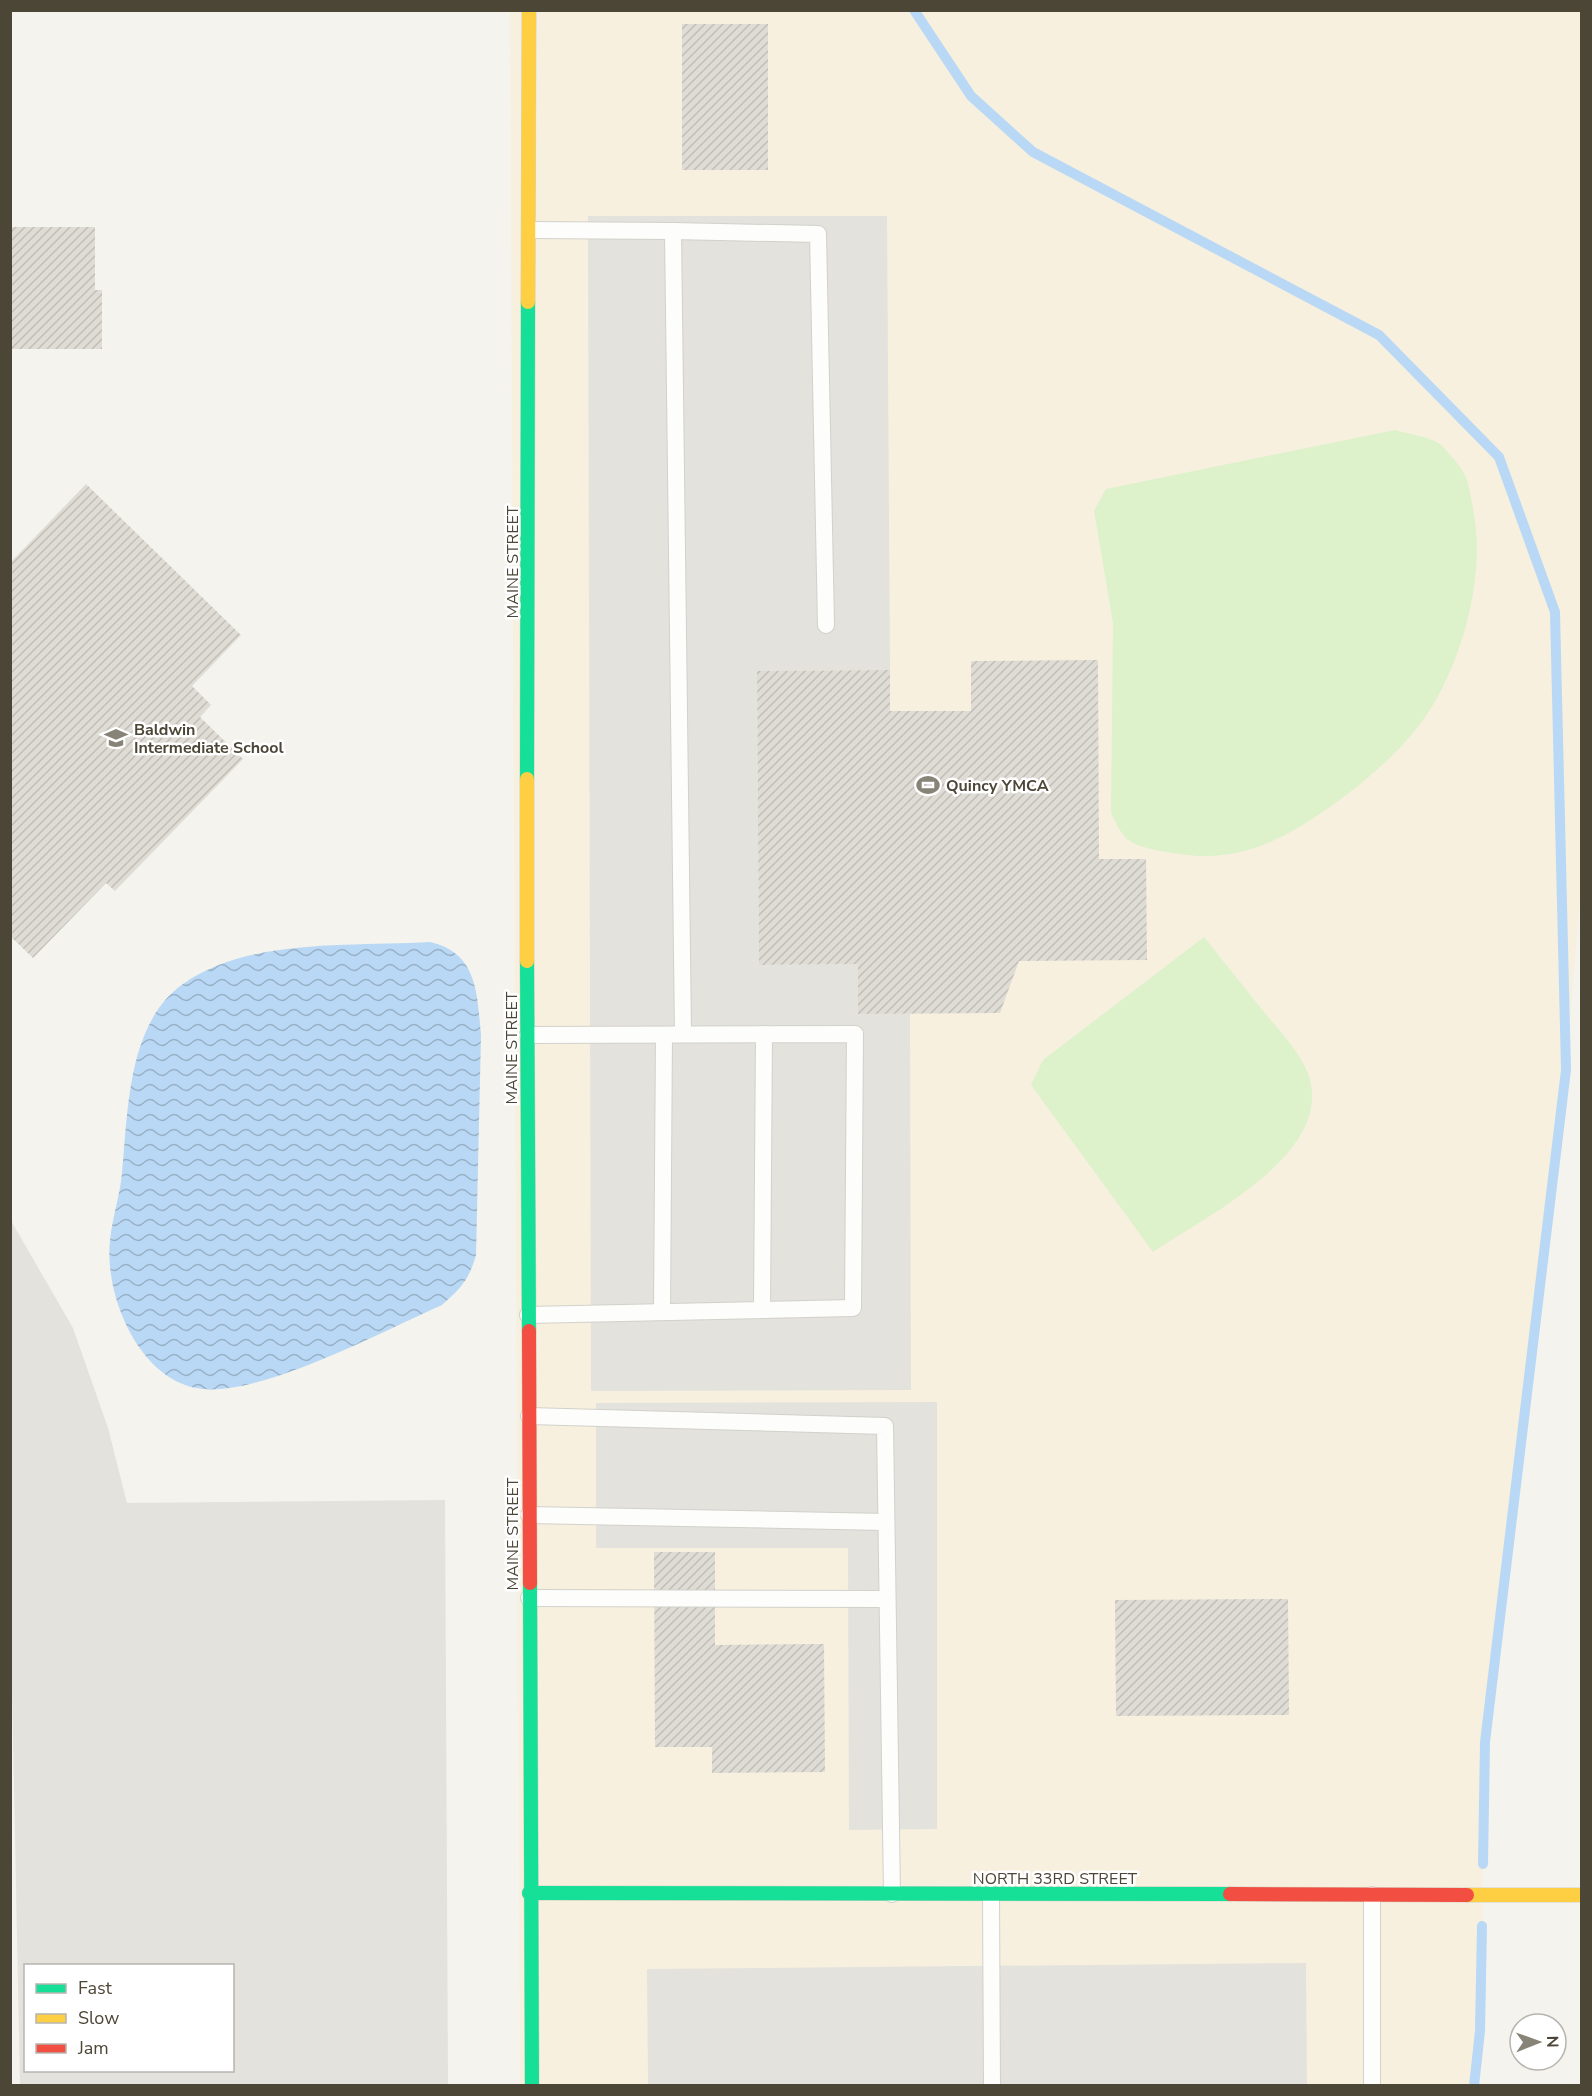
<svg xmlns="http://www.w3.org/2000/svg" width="1592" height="2096" font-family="'Nunito Sans',sans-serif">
<defs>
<pattern id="water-waves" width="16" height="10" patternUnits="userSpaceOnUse" patternTransform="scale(1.5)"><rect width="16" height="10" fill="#b9d8f5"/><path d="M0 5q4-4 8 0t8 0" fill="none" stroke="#99b1c7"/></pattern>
<pattern id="building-hatch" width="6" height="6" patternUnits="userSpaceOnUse" patternTransform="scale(1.5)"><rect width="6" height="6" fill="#dedcd5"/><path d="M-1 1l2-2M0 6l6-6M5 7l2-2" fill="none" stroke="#c0beb7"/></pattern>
</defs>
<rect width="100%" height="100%" fill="#f4f3ed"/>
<polygon fill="#f7f0df" points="510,11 1581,11 1581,886 1566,1070 1485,1742 1480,2031 1474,2085 520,2085"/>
<g fill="#ddf1cb">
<path d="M1395,430C1408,434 1426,436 1438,443C1443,445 1447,452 1451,456C1469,476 1468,482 1473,508C1487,577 1461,671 1418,727C1392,759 1361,785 1327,809C1281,841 1237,863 1180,854C1166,852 1134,848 1125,837C1119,830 1115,821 1111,813L1113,623L1094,511L1106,489Z"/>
<path d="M1204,937C1224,962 1244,987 1264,1012C1279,1030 1297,1049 1307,1071C1340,1151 1206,1216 1153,1252L1031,1085L1043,1060Z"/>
</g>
<g fill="#e3e2dc" fill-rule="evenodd">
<polygon points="588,216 887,216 890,670 757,671 759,965 858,964 858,1014 910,1013 911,1390 591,1391"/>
<path d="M10,1219L73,1328L108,1428L127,1503L445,1500L448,2085H20L10,1588ZM26,1966H232V2070H26Z"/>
<polygon points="937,1402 937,1829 849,1830 848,1548 596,1548 596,1403"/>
<polygon points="1306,1963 1307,2085 648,2085 647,1969"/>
</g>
<path fill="url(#water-waves)" d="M430,942C478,953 477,994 481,1035L476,1255C469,1280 461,1288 442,1305C383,1331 264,1395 203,1389C140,1383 104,1296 110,1241C112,1218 120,1196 122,1173C128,1113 127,1023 183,984C249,937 353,947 430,942Z"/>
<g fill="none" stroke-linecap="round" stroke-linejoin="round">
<g stroke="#b9d8f5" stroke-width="10">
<polyline points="914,10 971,96 1033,152 1379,335 1499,457 1555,612 1566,1070 1485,1742 1483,1864"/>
<polyline points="1474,2086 1480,2031 1482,1926"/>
</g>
</g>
<g fill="url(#building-hatch)">
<rect x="682" y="24" width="86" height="146"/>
<polygon points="10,227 95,227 95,290 102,290 102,349 10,349"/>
<polygon points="86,484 241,635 192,686 211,705 200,717 243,759 115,891 106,883 33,958 10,936 10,563"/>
<polygon points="1098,660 1099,859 1146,859 1147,960 1019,961 1000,1013 858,1014 858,964 759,965 757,671 890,670 890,711 971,711 971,661"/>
<polygon points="654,1552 715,1552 715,1645 824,1644 825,1772 712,1773 712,1747 655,1747"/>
<polygon points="1288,1599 1289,1715 1116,1716 1115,1600"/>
</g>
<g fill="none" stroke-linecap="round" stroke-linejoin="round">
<g stroke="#d2d1ca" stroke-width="18">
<g id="lane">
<polyline points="530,230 673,231 683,1034"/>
<polyline points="673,231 818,234 826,625"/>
<polyline points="528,1035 855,1034 853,1308 528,1315"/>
<polyline points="762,1310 764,1034"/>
<polyline points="662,1312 664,1035"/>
<polyline points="529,1416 885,1426 892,1894"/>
<polyline points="529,1515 886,1522"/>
<polyline points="529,1598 887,1599"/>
<polyline points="991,1894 992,2086"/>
<polyline points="1372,1895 1372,2086"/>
</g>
</g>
<g stroke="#d4d2c3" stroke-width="15">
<g id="fast">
<polyline points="527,779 528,302"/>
<polyline points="527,961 529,1331"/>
<polyline points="530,1583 532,2086"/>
<polyline points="529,1893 1230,1894"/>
</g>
</g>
<g stroke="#d4d2c3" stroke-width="15">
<g id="slow">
<polyline points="528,302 529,10"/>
<polyline points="527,779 527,961"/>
<polyline points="1467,1895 1582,1895"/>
</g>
</g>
<g stroke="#d4d2c3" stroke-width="15">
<g id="jam">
<polyline points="529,1331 530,1583"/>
<polyline points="1230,1894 1467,1895"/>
</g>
</g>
<use href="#lane" stroke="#fdfdfc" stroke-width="16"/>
<use href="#fast" stroke="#16e098" stroke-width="14"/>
<use href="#slow" stroke="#ffcf43" stroke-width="14"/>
<use href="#jam" stroke="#f24e42" stroke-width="14"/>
</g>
<defs>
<g id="school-bare" transform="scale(1.8)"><path d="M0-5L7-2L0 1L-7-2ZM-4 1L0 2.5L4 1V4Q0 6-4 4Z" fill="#878377" stroke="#fff" stroke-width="2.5" paint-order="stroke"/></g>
<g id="stadium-bare" transform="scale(1.8)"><path d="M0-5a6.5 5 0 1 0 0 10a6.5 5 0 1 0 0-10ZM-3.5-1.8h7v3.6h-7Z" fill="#878377" stroke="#fff" stroke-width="2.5" paint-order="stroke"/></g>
</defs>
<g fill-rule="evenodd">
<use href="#school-bare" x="116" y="738"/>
<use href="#stadium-bare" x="928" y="785"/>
</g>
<g text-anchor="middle" stroke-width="5" stroke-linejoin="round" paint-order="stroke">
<g font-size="16" fill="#4c4637" stroke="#fff">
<text transform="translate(512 562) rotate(-90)" y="6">MAINE STREET</text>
<text transform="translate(511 1048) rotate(-90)" y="6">MAINE STREET</text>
<text transform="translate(512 1534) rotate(-90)" y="6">MAINE STREET</text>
<text x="1055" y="1884">NORTH 33RD STREET</text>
</g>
<g font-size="16" font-weight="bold" fill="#4c4637" stroke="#fff" text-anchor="start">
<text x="134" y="735">Baldwin<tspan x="134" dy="18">Intermediate School</tspan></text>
<text x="946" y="791">Quincy YMCA</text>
</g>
</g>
<rect width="1592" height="2096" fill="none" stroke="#4c4637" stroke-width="24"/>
<rect x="24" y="1964" width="210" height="108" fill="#ffffff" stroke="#b7b5af" stroke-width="1.5"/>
<rect x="36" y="1984" width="30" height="9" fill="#16e098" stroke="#b7b5af" stroke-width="1.5"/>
<text x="78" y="1994" font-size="18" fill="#4c4637">Fast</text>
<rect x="36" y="2014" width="30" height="9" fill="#ffcf43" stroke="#b7b5af" stroke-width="1.5"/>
<text x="78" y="2024" font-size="18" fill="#4c4637">Slow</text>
<rect x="36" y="2044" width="30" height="9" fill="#f24e42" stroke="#b7b5af" stroke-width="1.5"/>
<text x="78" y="2054" font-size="18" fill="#4c4637">Jam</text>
<g transform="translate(1538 2042) rotate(89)"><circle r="28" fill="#ffffff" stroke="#b7b5af" stroke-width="1.5"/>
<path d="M0-4.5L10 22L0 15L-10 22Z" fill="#878377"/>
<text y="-9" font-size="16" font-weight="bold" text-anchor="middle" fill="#4c4637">N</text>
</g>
</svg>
